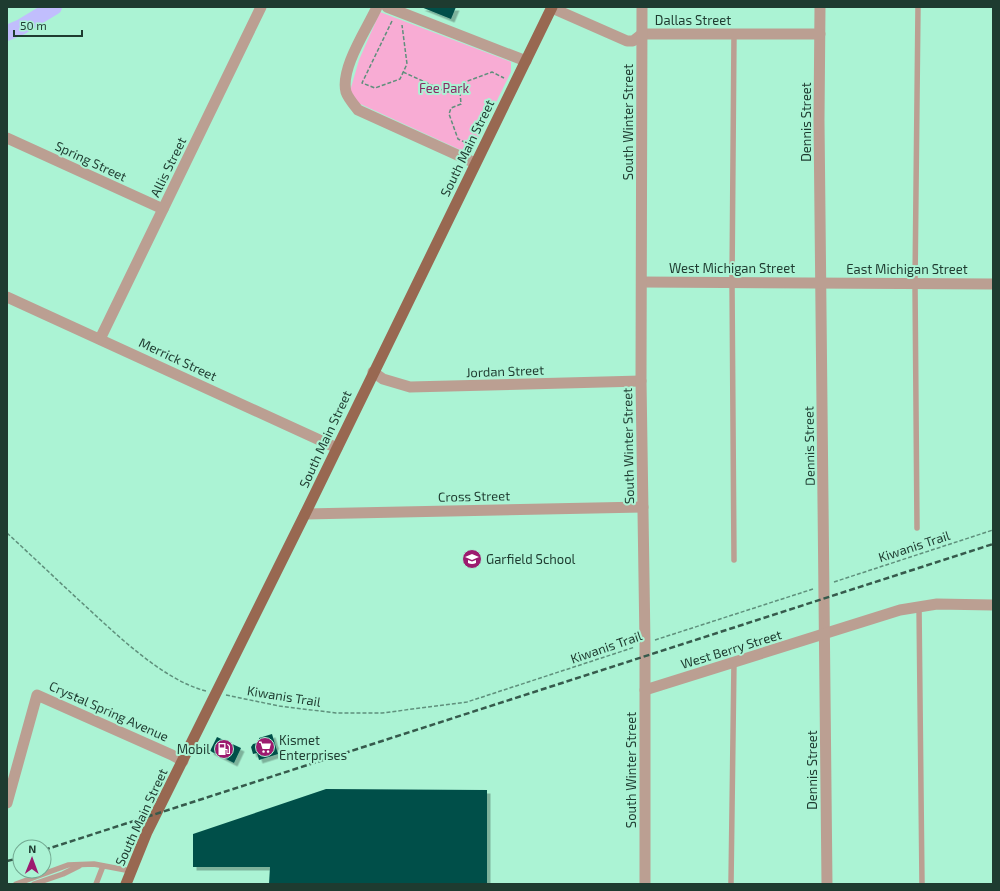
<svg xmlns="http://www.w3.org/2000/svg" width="1000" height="891" font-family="'Exo 2',sans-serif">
<defs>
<filter id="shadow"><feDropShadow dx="3.5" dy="3.5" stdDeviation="0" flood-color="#0004"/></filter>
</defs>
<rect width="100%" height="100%" fill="#abf3d4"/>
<polygon fill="#f8acd4" points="380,12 511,62 511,72 472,151 465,152 356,102 350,91 359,60"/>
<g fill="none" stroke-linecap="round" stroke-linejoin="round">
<polyline stroke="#c1befd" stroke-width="16" points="7,33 21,27 54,7"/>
</g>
<g fill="#03504a" filter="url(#shadow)">
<polygon points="421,7 456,7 451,19"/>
<polygon points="272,734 278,754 259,760 257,753 253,754 251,747 253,744 260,742 259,738"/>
<polygon points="217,737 241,748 234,763 210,751"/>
<polygon points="326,789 487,790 487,884 269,884 270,867 193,867 193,834"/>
</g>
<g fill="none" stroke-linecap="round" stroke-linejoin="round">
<g stroke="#5f907c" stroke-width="1.5" stroke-dasharray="4 2" stroke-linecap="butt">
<polyline points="392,21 362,83 375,88 400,79 407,64 402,25"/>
<polyline points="403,72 447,92 460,92"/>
<polyline points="471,145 458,139 449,114 451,108 461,104 460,92 465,82 492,72 504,78"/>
<path d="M7,533C32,556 56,579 81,602C114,632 162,680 206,691"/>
<polyline points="834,582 993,530"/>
<polyline points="655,640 813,589"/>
<polyline points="226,695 279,706 336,713 382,713 467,702 635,647"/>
</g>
<g stroke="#bb9f92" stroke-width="5.5">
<polyline points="917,528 915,283 918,7"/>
<polyline points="734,560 732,282 734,34"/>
<polyline points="919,606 922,884"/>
<polyline points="16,884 68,865 94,864 131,871"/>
<polyline points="34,884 63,874 79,866"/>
<polyline points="96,884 103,866"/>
<polyline points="731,884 734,662"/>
</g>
<g stroke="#bb9f92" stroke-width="11">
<path d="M377,7C367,29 340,68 346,92C348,98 354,105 358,110L475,163"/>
<polyline points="387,7 526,61"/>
<polyline points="820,7 819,120 827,884"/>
<polyline points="552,8 627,41 633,41 642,34 820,34"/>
<polyline points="7,138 163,209"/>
<polyline points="642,282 993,284"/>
<polyline points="7,297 337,448"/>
<polyline points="100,339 261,7"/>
<polyline points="373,372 383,379 410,387 641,381"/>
<polyline points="305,514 643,507"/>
<polyline points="645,690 900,610 937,604 993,605"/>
<polyline points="7,803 37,695 172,755 183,761"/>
</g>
<polyline stroke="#bb9f92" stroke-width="11" points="642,7 641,381 645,643 645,884"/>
<polyline stroke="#986851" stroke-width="11" points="126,884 147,832 305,514 552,7"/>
<g stroke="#365a4c" stroke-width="2.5" stroke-dasharray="6 3" stroke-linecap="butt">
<polyline points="44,850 993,544"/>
<polyline points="7,861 20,858"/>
</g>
</g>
<defs>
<g id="school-disc" transform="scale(1)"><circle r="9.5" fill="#9c1b6f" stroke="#abf3d4"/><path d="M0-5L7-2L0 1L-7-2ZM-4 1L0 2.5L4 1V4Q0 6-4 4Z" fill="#fff"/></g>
<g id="supermarket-disc" transform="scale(1)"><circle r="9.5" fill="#9c1b6f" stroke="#abf3d4"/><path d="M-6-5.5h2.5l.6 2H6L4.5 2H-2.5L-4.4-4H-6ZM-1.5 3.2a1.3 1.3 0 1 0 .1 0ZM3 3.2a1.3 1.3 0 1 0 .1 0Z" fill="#fff"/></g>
<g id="fuel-disc" transform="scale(1)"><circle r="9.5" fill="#9c1b6f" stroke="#abf3d4"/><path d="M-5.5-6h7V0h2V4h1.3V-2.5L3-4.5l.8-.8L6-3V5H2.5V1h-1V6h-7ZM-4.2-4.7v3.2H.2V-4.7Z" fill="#fff"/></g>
</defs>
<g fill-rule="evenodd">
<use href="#school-disc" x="472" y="559"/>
<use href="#supermarket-disc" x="265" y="747"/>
<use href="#fuel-disc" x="224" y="749"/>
</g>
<g text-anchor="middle" stroke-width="4" stroke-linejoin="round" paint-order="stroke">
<g font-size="13" fill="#1e3b30" stroke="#abf3d4">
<text x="693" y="25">Dallas Street</text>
<text transform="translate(628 122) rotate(-90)" y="5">South Winter Street</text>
<text transform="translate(806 122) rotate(-90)" y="5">Dennis Street</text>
<text transform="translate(467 148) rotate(-64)" y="5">South Main Street</text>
<text transform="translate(91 161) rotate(25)" y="5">Spring Street</text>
<text transform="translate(168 167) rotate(-64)" y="5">Allis Street</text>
<text x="732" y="273">West Michigan Street</text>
<text x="907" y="274">East Michigan Street</text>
<text transform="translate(178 359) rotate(25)" y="5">Merrick Street</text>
<text transform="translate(505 371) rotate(-2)" y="5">Jordan Street</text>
<text transform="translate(325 439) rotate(-65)" y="5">South Main Street</text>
<text transform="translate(628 446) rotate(-91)" y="5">South Winter Street</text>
<text transform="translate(809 446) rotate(-91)" y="5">Dennis Street</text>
<text transform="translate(474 496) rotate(-1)" y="5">Cross Street</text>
<text transform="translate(914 546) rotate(-18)" y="5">Kiwanis Trail</text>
<text transform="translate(606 647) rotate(-19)" y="5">Kiwanis Trail</text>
<text transform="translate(731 649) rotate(-17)" y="5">West Berry Street</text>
<text transform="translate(284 696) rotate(9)" y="5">Kiwanis Trail</text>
<text transform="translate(109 711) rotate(24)" y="5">Crystal Spring Avenue</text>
<text transform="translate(631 770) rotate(-90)" y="5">South Winter Street</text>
<text transform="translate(812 770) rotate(-90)" y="5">Dennis Street</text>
<text transform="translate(141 817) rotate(-65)" y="5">South Main Street</text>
</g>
<g font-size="13" fill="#882b64" stroke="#abf3d4">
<text x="444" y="93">Fee Park</text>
</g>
<g font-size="13" fill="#1e3b30" stroke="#abf3d4" text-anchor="start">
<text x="486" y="564">Garfield School</text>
<text x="279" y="745">Kismet<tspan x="279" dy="15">Enterprises</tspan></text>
<text x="210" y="754" text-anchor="end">Mobil</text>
</g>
</g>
<rect width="1000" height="891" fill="none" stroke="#1e3b30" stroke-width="16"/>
<g transform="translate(32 859) rotate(1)"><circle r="19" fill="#abf3d4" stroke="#73a992"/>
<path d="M0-3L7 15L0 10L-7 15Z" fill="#9c1b6f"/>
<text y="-6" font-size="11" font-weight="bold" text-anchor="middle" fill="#1e3b30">N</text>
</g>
<path d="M14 30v6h68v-6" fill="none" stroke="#1e3b30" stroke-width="2"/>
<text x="20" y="30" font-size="12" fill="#1e3b30" stroke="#abf3d4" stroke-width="3" paint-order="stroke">50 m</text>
</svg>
